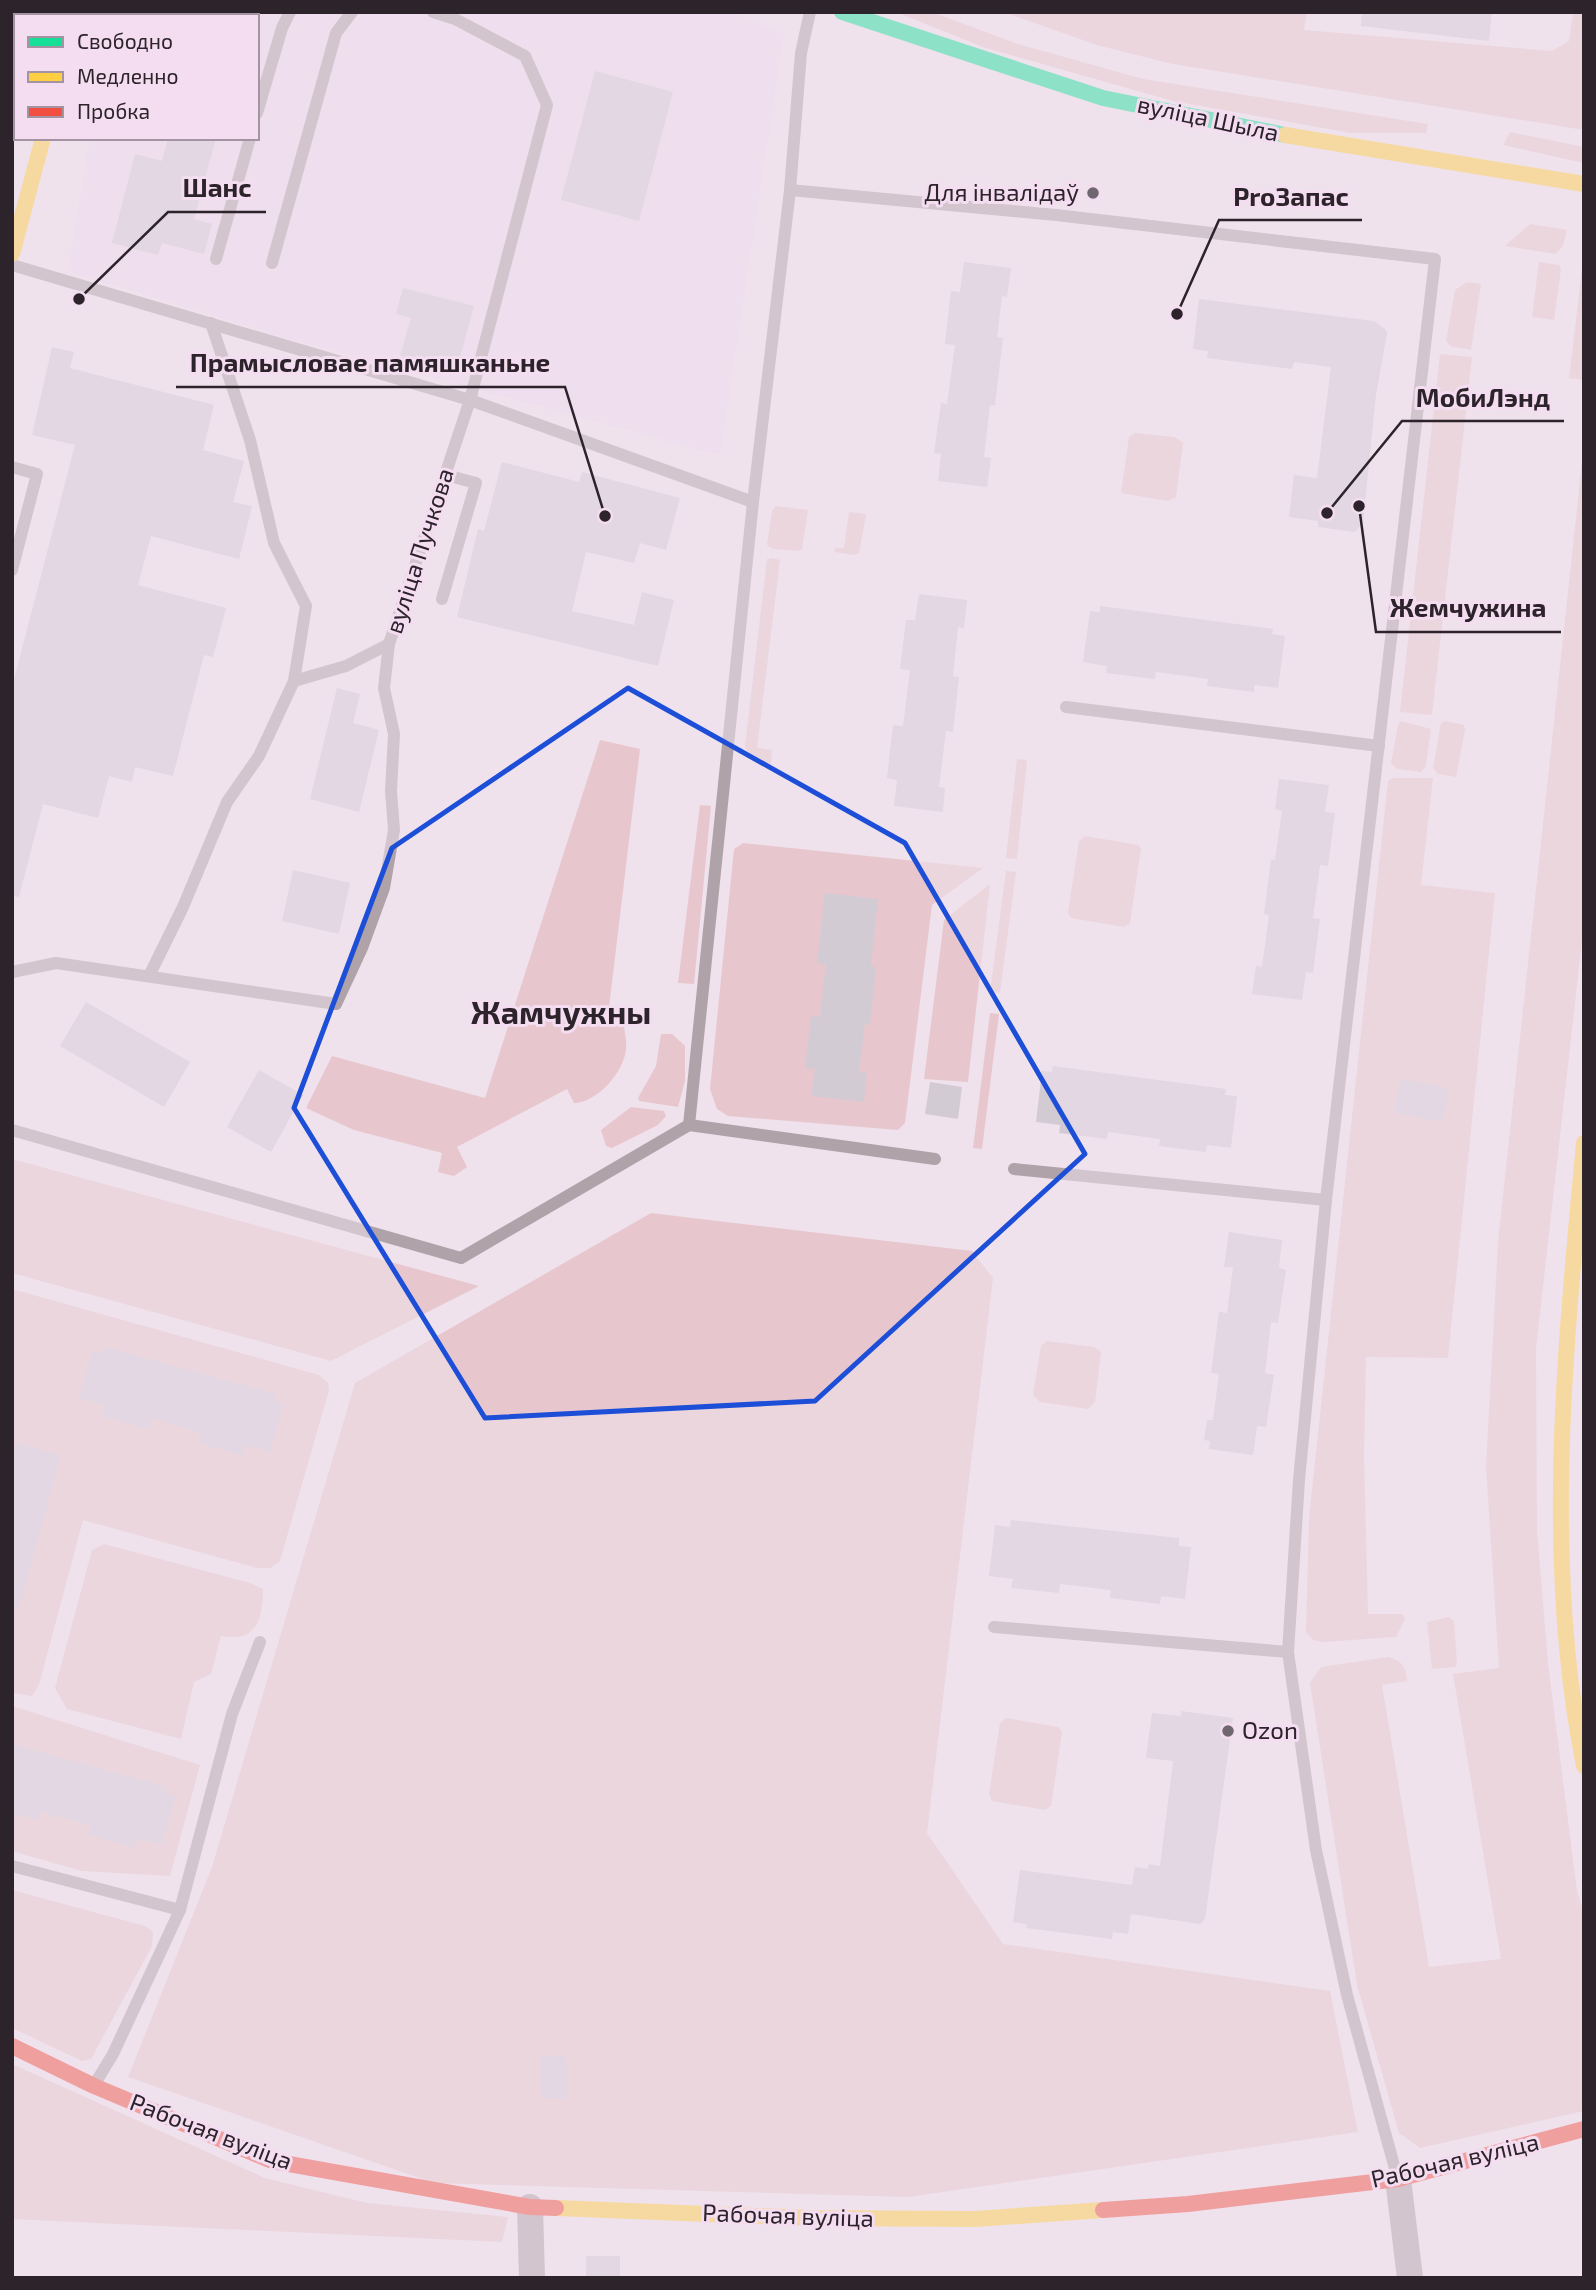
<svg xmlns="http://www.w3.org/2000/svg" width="1596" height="2290" font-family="'Exo 2',sans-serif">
<rect width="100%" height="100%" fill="#efe2ed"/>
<polygon fill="#f0daed" points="111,12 732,12 784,34 720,455 285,338 68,271 90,138 257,138 257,16 111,16"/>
<g fill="#e7c7cd">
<polygon points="896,12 932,12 1018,44 1143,79 1428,124 1426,133 1351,133 1173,101 983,47"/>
<polygon points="1003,12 1307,12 1304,30 1552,51 1569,41 1573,12 1584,12 1584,130 1173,64 1097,45"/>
<polygon points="1510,132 1584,147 1584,163 1503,145"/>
<polygon points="1530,224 1567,230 1563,246 1555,254 1505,246"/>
<polygon points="1584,253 1584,380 1569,378"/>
<polygon points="1539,262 1559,265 1561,269 1554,320 1532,317"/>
<polygon points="1467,282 1481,284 1471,350 1450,346 1446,341 1455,290"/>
<polygon points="1440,354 1472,357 1432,715 1400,712"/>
<polygon points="1135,433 1175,437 1183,443 1176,497 1168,501 1121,493 1129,437"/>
<path d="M1584,443V923L1536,1349L1537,1531L1548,1663L1577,1891L1584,1914V2111L1420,2148L1399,2133L1357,1985L1310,1683L1321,1667L1388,1657C1402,1661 1406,1666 1407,1681L1382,1685L1429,1967L1501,1959L1453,1674L1499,1668L1486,1466L1498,1242Z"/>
<polygon points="776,506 808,510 802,549 798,551 773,549 767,545 772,511"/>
<polygon points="849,512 866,514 859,553 854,555 835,552 835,548 844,548"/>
<path d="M771,558L780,560L757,748L772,750L771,765C756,763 749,762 745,746L767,559Z"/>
<polygon points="1401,721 1431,729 1426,766 1421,772 1397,769 1391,763 1398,725"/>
<polygon points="1445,721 1464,725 1465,730 1456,777 1438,774 1433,768 1441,723"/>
<path d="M600,740L640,749L607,1024L624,1027C625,1034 627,1042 626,1049C624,1072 597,1103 574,1103L567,1089L457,1147L467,1167L454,1176L438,1172L442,1153L354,1130L306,1108L332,1056L485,1098Z"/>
<polygon points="1017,759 1027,760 1017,859 1006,858"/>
<polygon points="1393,778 1433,778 1421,885 1495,893 1448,1358 1366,1357 1364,1456 1368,1614 1402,1614 1405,1619 1396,1637 1323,1642 1313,1640 1306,1632 1309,1518 1388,781"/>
<polygon points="700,805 711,806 694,984 678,983"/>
<polygon points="1085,836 1139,845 1141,849 1130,923 1124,927 1071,918 1068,912 1079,841"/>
<polygon points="743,843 983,868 932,905 905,1123 898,1130 728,1116 717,1109 710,1089 734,849"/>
<polygon points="1006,871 1016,872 1000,993 990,992"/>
<polygon points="990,884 968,1082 924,1079 944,920"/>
<polygon points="990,1013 999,1014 982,1149 973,1148"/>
<polygon points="661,1034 672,1034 685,1046 685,1081 678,1107 639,1101 638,1098 656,1066"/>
<polygon points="631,1107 664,1111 666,1116 658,1125 612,1148 606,1146 601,1130"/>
<polygon points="12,1159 479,1286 331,1361 12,1273"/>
<polygon points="651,1213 972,1251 993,1278 927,1833 1003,1944 1330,1991 1358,2132 908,2197 434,2183 128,2077 212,1867 355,1383"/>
<polygon points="12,1289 319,1375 328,1383 329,1390 280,1561 271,1568 257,1568 83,1520 39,1685 32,1696 12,1693"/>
<polygon points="1047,1341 1094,1347 1101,1352 1095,1402 1088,1409 1040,1402 1033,1395 1041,1346"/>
<path d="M104,1544L250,1583L263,1589C263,1621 255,1643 221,1636L211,1674L194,1682L181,1739L67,1709L55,1688L92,1550Z"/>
<polygon points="1449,1617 1454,1621 1457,1663 1455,1667 1432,1669 1427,1622"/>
<polygon points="12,1706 200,1765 170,1876 82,1871 12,1851"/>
<polygon points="1006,1718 1059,1727 1062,1732 1051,1806 1045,1810 992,1801 989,1794 1000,1723"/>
<polygon points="12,1890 145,1926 153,1932 152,1946 91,2059 82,2061 12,2028"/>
<polygon points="12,2064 265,2178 367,2203 508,2217 502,2242 12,2219"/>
</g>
<g fill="#d3cbd4">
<polygon points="1362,12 1492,12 1489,41 1361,26"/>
<polygon points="595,71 673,92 639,221 561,200"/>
<polygon points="168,138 216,138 194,219 212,224 204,254 162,243 158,255 112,243 135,154 162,161"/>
<polygon points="964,262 1011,268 1007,297 1002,296 997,337 1003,338 995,405 990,405 984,457 991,458 987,487 938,481 941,454 934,453 941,403 947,404 955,345 945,344 951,291 960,292"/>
<polygon points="403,288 474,306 456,372 400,356 411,318 396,314"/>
<polygon points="1199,299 1374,321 1385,329 1387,333 1376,395 1363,522 1355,532 1318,527 1318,521 1289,517 1294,475 1317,478 1331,367 1294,362 1292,369 1207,358 1208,351 1193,349"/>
<polygon points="52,347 74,352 70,368 214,405 203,450 244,461 233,502 252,506 239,559 151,536 138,585 226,608 213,657 204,655 173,776 135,767 132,782 109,776 98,818 43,804 19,897 12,896 12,687 75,445 32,435"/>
<polygon points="502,462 579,482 582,472 680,498 666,550 640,543 634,563 586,552 572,611 634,625 642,592 674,600 658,666 457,617 478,529 484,531"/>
<polygon points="919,594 967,600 964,628 958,627 953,676 959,677 953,732 946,731 939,787 945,788 943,812 894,806 897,780 887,778 893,725 903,726 910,670 900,669 906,620 915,620"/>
<polygon points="1100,606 1273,629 1272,634 1285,636 1278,688 1254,685 1254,692 1207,686 1208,679 1156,672 1155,679 1106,673 1107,666 1083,662 1090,611 1100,612"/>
<polygon points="337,688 360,694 353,723 379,730 359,812 310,799"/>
<polygon points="1279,779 1329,785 1325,812 1335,813 1328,866 1320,865 1313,918 1320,919 1313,973 1306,972 1302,1000 1252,994 1256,966 1262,967 1269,915 1264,914 1271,859 1275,860 1282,811 1275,809"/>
<polygon points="293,870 350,883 339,934 282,921"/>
<polygon points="825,893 878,899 871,966 876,967 870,1025 865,1024 859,1072 867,1073 864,1102 811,1096 815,1069 805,1068 811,1016 820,1017 826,964 817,963"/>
<polygon points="86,1002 190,1062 164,1107 60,1046"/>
<polygon points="1053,1066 1226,1089 1225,1095 1237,1096 1231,1148 1207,1145 1206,1152 1159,1146 1160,1139 1108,1132 1107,1139 1059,1133 1060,1125 1036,1122 1042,1071 1052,1072"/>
<polygon points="259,1070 303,1095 271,1152 227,1127"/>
<polygon points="1400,1079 1449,1088 1443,1122 1394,1113"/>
<polygon points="930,1082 962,1087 958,1119 925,1114"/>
<polygon points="1229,1232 1282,1240 1279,1268 1286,1270 1278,1323 1271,1322 1265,1373 1274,1375 1266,1427 1257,1426 1253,1455 1209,1449 1210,1441 1204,1440 1207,1420 1213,1420 1219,1374 1211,1373 1219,1312 1227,1313 1233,1267 1224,1267"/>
<polygon points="105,1347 276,1394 274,1401 284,1403 270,1452 247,1445 244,1456 198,1443 201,1433 151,1418 148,1429 101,1416 104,1405 79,1398 92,1350 103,1353"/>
<polygon points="17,1443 61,1455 19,1607 12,1606 12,1459"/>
<polygon points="1011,1520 1179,1538 1179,1546 1191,1547 1185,1599 1161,1596 1160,1604 1110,1598 1111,1590 1060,1584 1059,1593 1011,1588 1013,1579 989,1576 995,1525 1010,1527"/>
<polygon points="1181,1711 1233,1718 1205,1919 1200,1924 1131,1914 1128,1934 1113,1932 1112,1939 1026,1928 1027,1924 1013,1922 1020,1870 1132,1885 1135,1867 1148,1869 1149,1864 1160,1866 1173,1761 1146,1758 1152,1713 1181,1716"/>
<polygon points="12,1744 167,1787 165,1793 176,1795 162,1845 137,1839 134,1848 89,1835 91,1825 39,1812 37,1820 12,1813"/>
<polygon points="566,2056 567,2098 541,2099 540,2057"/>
<rect x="586" y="2256" width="34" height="22"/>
</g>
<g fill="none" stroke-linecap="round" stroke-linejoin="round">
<g stroke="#afa2a9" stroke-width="12">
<polyline points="12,66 16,66"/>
<polyline points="257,113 282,28 290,12"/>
<polyline points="790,190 1056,215 1435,259 1326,1200 1299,1480 1288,1652 1316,1850 1347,1995 1397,2176"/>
<polyline points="216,259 250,138"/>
<polyline points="272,263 336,33 352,12"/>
<polyline points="12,265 470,400 753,502"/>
<polyline points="211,323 250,440 274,543 306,606 294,681"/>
<polyline points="12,467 37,474 12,570"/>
<polyline points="442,599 476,483 446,475"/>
<polyline points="1066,707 1379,746"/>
<polyline points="12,972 56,963 336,1004 362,948 384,888 394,830 391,791 394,734 384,688 389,644"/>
<polyline points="149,976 183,907 227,802 259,756 294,681 346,666 389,644 470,400 547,105 525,56 455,19 433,12"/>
<polyline points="689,1125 935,1159"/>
<polyline points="12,1130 461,1258 689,1125 753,502 790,190 801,53 810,12"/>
<polyline points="1014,1169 1326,1200"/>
<polyline points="994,1627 1288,1652"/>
<polyline points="12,1866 180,1910"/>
<polyline points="96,2082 113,2054 180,1910 232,1714 260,1642"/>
</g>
<g stroke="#afa2a9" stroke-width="26">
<polyline points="77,16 78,12"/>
<polyline points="1398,2179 1410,2278"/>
<polyline points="530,2207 532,2278"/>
</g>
<polyline stroke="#16e098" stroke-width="16" points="842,12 1103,98 1285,135"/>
<g stroke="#ffcf43" stroke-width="16">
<polyline points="1285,135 1584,184"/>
<polyline points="12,254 43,138"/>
<path d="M1584,1143C1565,1350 1543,1561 1584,1766"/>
<polyline points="556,2208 811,2218 975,2219 1103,2210"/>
</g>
<g stroke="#f24e42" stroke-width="16">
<polyline points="12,2046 94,2086 272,2161 530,2207 556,2208"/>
<polyline points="1103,2210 1188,2204 1398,2179 1584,2129"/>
</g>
</g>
<path d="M0 0H1596V2290H0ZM628,688L905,843L1085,1154L815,1401L485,1418L294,1108L392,848Z" fill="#efe2ed" fill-opacity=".55" fill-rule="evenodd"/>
<path fill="none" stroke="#1d4ed8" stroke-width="5" stroke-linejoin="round" d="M628,688L905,843L1085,1154L815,1401L485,1418L294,1108L392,848Z"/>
<g fill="#70666f" stroke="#f4ddf1" stroke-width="2.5">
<circle cx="1093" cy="193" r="7"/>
<circle cx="1228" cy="1731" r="7"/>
</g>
<g text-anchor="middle" stroke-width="6" stroke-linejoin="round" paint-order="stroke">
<g font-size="24" fill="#2c232b" stroke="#f4ddf1">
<text transform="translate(1208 119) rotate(12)" y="8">вуліца Шыла</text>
<text transform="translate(420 551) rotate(-72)" y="8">вуліца Пучкова</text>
<text transform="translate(211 2132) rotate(21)" y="8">Рабочая вуліца</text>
<text transform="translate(1455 2161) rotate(-13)" y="8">Рабочая вуліца</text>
<text transform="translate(788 2216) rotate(2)" y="8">Рабочая вуліца</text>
</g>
<g font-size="24" fill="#2c232b" stroke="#f4ddf1" text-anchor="end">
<text x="1079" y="201">Для інвалідаў</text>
<text x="1242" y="1739" text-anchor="start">Ozon</text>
</g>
<g font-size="32" font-weight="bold" fill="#2c232b" stroke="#f4ddf1">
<text x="561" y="1024">Жамчужны</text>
</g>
</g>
<path fill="none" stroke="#2c232b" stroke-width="2.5" d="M79 299L168 212H266M1177 314L1219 220H1362M605 516L565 387H176M1327 513L1402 421H1564M1359 506L1376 632H1561"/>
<g fill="#2c232b" stroke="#f4ddf1" stroke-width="2.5">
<circle cx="79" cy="299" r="7"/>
<circle cx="1177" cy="314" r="7"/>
<circle cx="605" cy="516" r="7"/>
<circle cx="1327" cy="513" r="7"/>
<circle cx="1359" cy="506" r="7"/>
</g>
<g font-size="26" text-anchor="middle" font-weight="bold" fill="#2c232b" stroke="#f4ddf1" stroke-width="6" stroke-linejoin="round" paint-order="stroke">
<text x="217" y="197">Шанс</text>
<text x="1291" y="206">ProЗапас</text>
<text x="370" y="372">Прамысловае памяшканьне</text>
<text x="1483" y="407">МобиЛэнд</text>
<text x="1468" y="617">Жемчужина</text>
</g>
<rect width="1596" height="2290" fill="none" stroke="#2c232b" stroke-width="28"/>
<rect x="14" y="14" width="245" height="126" fill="#f4ddf1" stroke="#a493a2" stroke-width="2"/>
<rect x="28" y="37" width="35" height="10" fill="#16e098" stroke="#a493a2" stroke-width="2"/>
<text x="77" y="49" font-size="21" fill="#2c232b">Свободно</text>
<rect x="28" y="72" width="35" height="10" fill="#ffcf43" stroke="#a493a2" stroke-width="2"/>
<text x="77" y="84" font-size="21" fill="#2c232b">Медленно</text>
<rect x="28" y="107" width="35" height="10" fill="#f24e42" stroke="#a493a2" stroke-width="2"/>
<text x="77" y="119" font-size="21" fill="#2c232b">Пробка</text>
</svg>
